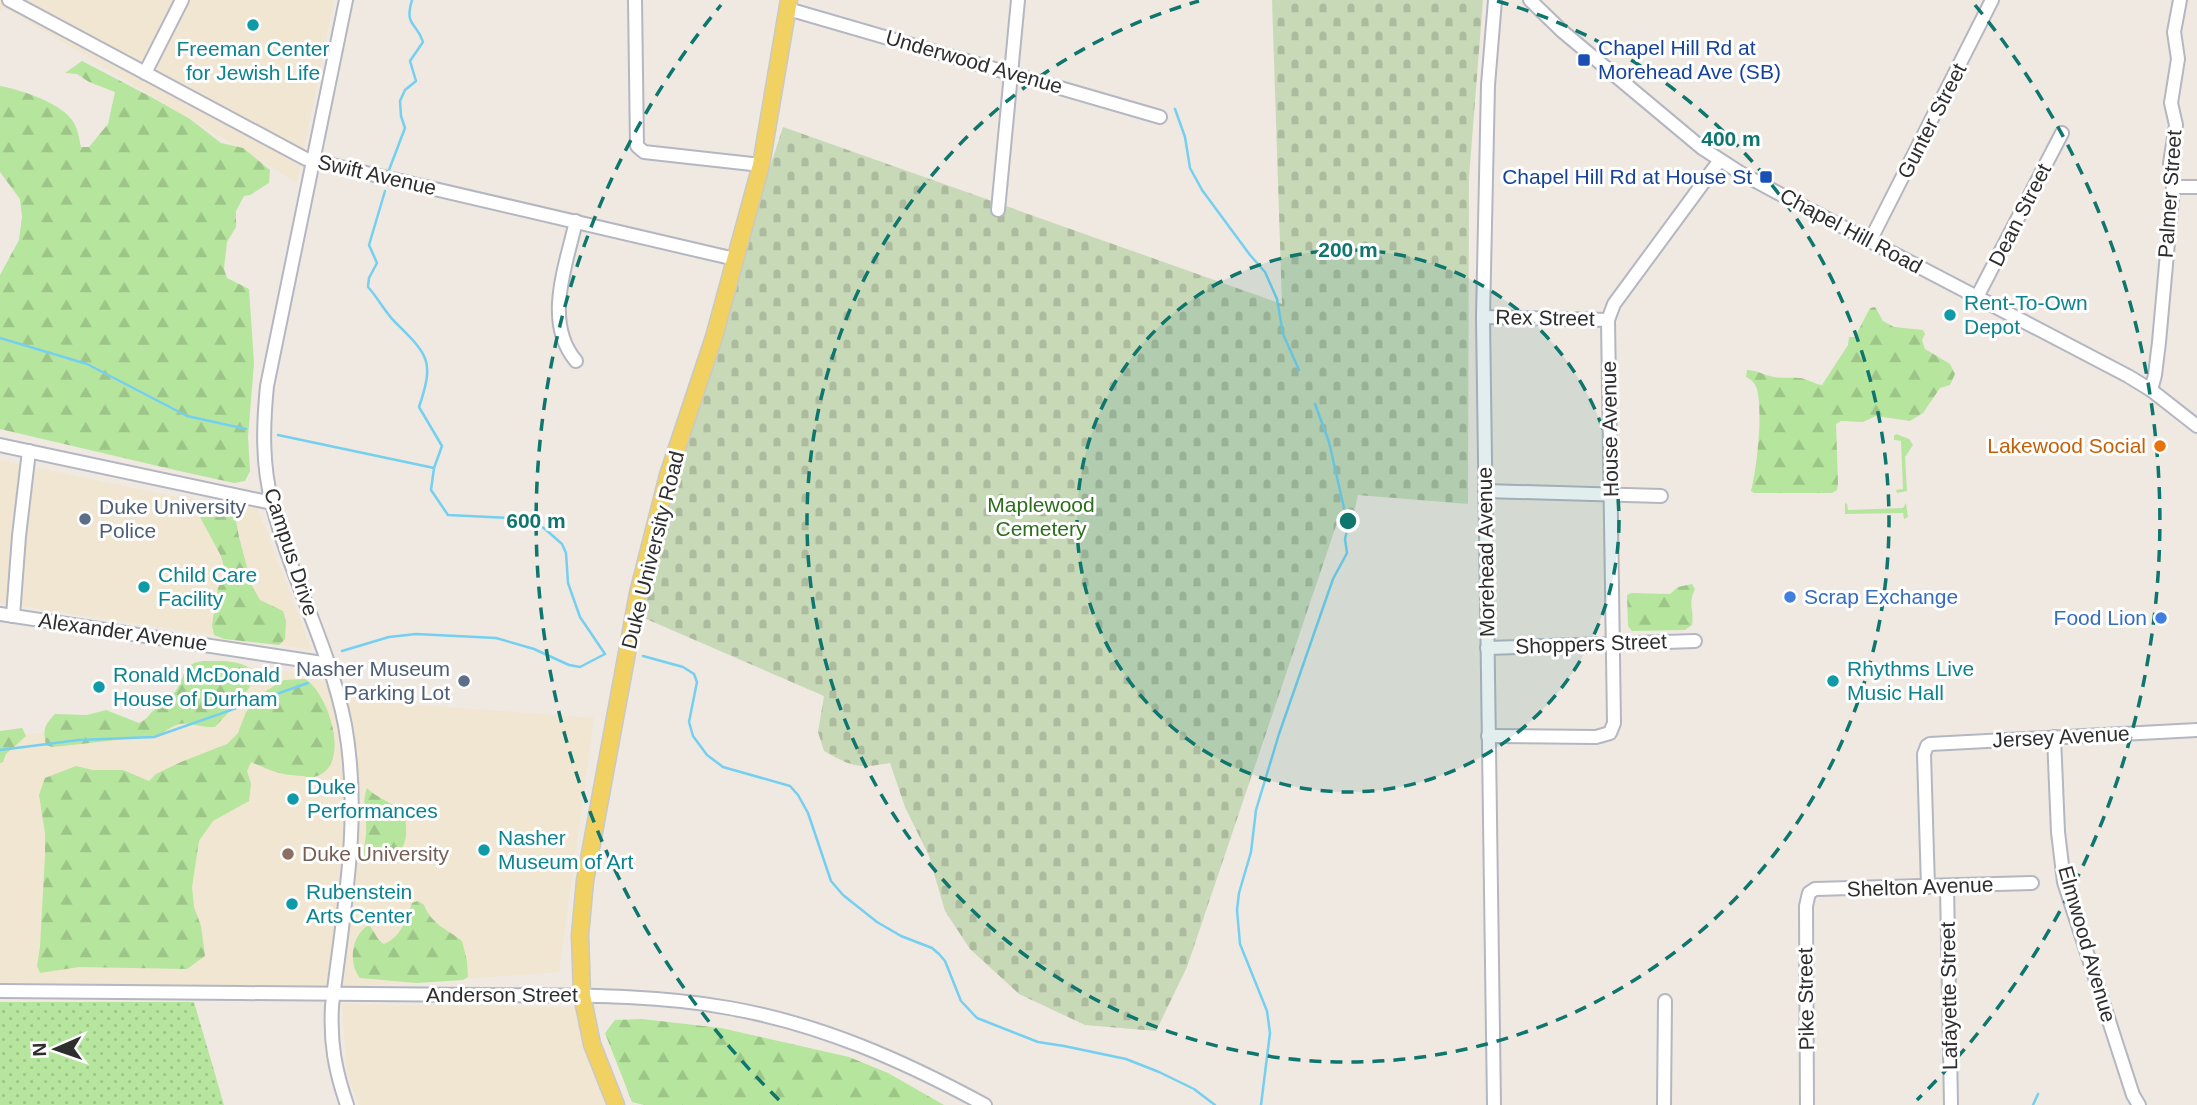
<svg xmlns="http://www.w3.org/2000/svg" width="2197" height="1105" font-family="Helvetica,sans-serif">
<defs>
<pattern id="forest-firs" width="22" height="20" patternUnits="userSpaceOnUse" patternTransform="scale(1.75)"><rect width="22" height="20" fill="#b6e59e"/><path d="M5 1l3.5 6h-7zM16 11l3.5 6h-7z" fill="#9dc588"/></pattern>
<pattern id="cemetery-stones" width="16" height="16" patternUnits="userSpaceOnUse" patternTransform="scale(1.75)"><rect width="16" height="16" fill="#c8d9b8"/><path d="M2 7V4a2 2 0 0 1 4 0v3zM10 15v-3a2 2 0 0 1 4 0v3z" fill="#acbb9e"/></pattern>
<pattern id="park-dots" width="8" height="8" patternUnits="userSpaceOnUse" patternTransform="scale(1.75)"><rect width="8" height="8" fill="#b6e59e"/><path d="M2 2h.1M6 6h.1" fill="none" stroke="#9dc588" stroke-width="1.8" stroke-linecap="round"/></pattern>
</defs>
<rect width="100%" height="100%" fill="#efe9e1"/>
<g fill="#f0e6d1">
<polygon points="0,0 334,0 297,183 4,7 0,12"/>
<polygon points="0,460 181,498 256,505 312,650 0,603"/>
<polygon points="194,661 299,673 380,702 594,718 559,972 320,989 0,988 0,737 177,718"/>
<polygon points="342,1004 575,1007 590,1065 605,1105 359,1105 347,1073"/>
</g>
<g fill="#b6e59e">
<polygon points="1896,434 1909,439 1913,445 1905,457 1907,491 1897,493 1896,490 1903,489 1901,441 1894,440 1894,436"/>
<polygon points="1845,503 1847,504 1848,510 1903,508 1906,503 1908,517 1904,519 1903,513 1845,514"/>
</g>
<g fill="url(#forest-firs)">
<path d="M82,61L153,98L190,119L221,143L243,148L270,170L269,183L250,195L244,196L236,211V227L227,242L224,269L227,278L249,289L254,363L248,437L250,471L245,481L234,483L175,470L0,429V275L19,240L22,217L20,199L0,172V86C21,90 59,102 72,120C78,128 79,138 81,147H89L108,124L115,92L89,82L77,74L65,73Z"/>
<path d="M1875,307L1883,321L1894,327L1923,330L1925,334L1922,340L1925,349L1950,364L1955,374L1950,385L1940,388L1923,413L1910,421L1876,416L1863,422L1841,421L1836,424L1838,484L1837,490L1832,493H1754L1751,491C1757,467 1763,414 1757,389C1755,383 1752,380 1746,377L1747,370C1755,370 1762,374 1770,376C1780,379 1789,377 1800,378C1808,379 1814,384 1822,385L1848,345L1849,337H1855L1870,308Z"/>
<polygon points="229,511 235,516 239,537 252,586 260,600 283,611 286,621 285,639 279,645 224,639 214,635 212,625 218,588 226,574 221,556 200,517 214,517"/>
<path d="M1692,584L1695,589C1687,605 1695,610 1692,625L1685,630L1632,631L1628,626L1627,595L1631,593L1670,594L1678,587Z"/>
<path d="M203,661C221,661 241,659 255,672C251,694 229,711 215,727C187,727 185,715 160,735L63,746L52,747L46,745C43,730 44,725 55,714L87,715L106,710L139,723C148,719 149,714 156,708C163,701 172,698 177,689C186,674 182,664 203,661Z"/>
<path d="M305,679C329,693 353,768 314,777C311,778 307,777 303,776C279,775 271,771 251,762L247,771L251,784L249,801L213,821L199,841L192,887L194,907L201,926L205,956L187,969L79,967L40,973L37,966L40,947L45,855V833L39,795L45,778L76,766L93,770H123L149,781L156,774L181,762L227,744L238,733L246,712L266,691L284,680Z"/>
<polygon points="22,728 26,736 6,754 3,762 0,763 0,731"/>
<path d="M367,788C376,798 398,805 403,813C407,820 406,828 406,835C403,860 385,861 365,858C363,849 365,843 366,835C368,819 361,802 367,788Z"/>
<path d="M418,901L424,905C431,924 447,929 462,941L467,961L468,977L463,980L416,983L360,978C348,963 351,935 369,925C375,932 376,939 384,944C401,937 407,919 412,903Z"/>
<polygon points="642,1019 721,1028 849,1057 888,1073 944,1105 644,1105 632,1102 605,1033 615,1020"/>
</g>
<path fill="url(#cemetery-stones)" d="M1272,0H1483L1469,177L1468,504L1358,495L1354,512L1337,523L1187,967L1156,1031L1085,1025L1019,994L970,949L945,911L929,856L905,807L890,763C857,769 853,767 824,751L818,732L824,696L644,618L641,611L673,476L747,250L766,179L783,127L1282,304Z"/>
<polygon fill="url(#park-dots)" points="0,1002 194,1002 224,1105 0,1105"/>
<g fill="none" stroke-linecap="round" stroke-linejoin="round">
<g stroke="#75cff0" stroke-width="2.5">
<polyline points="1175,109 1185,137 1190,168 1202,190 1250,255 1265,272 1277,299 1283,334 1299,370"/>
<path d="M389,170L405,128L401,116L400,101L405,90L416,81L410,61L423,42C417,22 404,27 412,0"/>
<path d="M385,191L369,245L377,263L369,278L368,287C378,298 385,312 395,322C428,355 435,360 419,407L442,446L434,468"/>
<polyline points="0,338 87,364 187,416 246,429"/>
<polyline points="278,435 434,468 431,490 448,515 530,519 545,529 562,544 566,553 568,583 580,617 605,654 580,667 569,665 534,649 496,638 416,634 389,637 342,651"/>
<polyline points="643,656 683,667 694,674 697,682 689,722 693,736 707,755 723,767 790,786 798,795 808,813 831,881 843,895 877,922 901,936 932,948 939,954 945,961 961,1001 977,1018 1038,1042 1064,1046 1126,1059 1159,1072 1194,1089 1215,1105"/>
<polyline points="0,750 79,740 154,737 308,683"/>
<polyline points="1261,1105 1270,1033 1267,1011 1240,944 1237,910 1239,893 1251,852 1256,810 1279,734 1333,579 1347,553 1345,539 1349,522 1344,508 1329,442 1315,404"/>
<polyline points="2033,1105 2038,1094"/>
</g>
<g stroke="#b4b7c1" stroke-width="16">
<g id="minor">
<polyline points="9,0 306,159 735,259"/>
<path d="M346,0L267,386C263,426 262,464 272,503C291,579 330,648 345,725C362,819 343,913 332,1006C330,1043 335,1070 347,1105"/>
<polyline points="635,0 637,146 644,152 761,165"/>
<polyline points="1530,0 1562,31 1702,148 1739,172 1776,192 2128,376 2151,390 2197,426"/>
<polyline points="788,9 1160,117"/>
<polyline points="145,73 182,0"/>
<polyline points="2173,187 2197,187"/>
<polyline points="998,210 1018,0"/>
<path d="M576,221C566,266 543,322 576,361"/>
<polyline points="1870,241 1992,0"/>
<polyline points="1977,297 2062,133"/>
<polyline points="1483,317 1608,320"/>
<polyline points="2151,390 2155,375 2159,342 2173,187 2170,163 2176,125 2171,103 2178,59 2174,32 2180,0"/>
<polyline points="0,445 272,503"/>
<polyline points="1485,491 1661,496"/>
<polyline points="0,614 329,664"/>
<polyline points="13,616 19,536 29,451"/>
<polyline points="1487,648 1695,641"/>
<polyline points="1488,736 1596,737 1610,733 1614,723 1608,320 1614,304 1720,160"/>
<polyline points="2054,737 2058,832 2064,882 2133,1095 2139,1105"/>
<polyline points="1928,887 1924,754 1927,746 1930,744 2197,730"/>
<polyline points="1947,887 1951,1105"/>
<path d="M0,991C160,993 321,993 481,995C564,996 648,993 729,1008C821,1024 904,1061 985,1105"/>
<polyline points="1494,1105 1483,317 1488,85 1495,0"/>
<polyline points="1664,1105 1665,1001"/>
<polyline points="1807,1105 1806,906 1809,893 1815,889 2032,883"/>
</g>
</g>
<g stroke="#c9c9c9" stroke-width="19">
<polyline id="major" points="616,1105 592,1044 582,995 580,935 585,881 638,593 668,475 714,337 761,165 789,0"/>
</g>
<use href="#minor" stroke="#fff" stroke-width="12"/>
<use href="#major" stroke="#f2d163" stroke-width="16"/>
</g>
<circle cx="1348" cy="521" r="271" fill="#0f766e" fill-opacity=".12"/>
<g fill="none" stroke="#0f766e" stroke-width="3.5" stroke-dasharray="12 9">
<circle cx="1348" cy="521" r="271"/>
<path d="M1497 1A541 541 0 1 1 1199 1"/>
<path d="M779 1100A812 812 0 0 1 721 5M1975 5A812 812 0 0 1 1917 1100"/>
</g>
<g fill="#0f9aa8" stroke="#fff" stroke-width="2.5">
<circle cx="253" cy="25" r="7"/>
<circle cx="1950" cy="315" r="7"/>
<circle cx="144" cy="587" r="7"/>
<circle cx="1833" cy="681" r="7"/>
<circle cx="99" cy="687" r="7"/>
<circle cx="293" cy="799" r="7"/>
<circle cx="484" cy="850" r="7"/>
<circle cx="292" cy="904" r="7"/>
</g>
<g fill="#1a4fb4" stroke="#fff" stroke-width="2.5">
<rect x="1577" y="53" width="14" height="14" rx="3.5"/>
<rect x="1759" y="170" width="14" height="14" rx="3.5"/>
</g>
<circle fill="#e8710a" stroke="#fff" stroke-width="2.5" cx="2160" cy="446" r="7"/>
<g fill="#5c6f8a" stroke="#fff" stroke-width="2.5">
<circle cx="85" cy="519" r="7"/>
<circle cx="464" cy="681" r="7"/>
</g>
<g fill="#3f7fe0" stroke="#fff" stroke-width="2.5">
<circle cx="1790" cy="597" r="7"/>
<circle cx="2161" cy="618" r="7"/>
</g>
<circle fill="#8d6e63" stroke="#fff" stroke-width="2.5" cx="288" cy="854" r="7"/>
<g text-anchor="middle" stroke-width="6" stroke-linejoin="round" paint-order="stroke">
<g font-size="21" fill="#164399" stroke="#fff" text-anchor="start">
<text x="1598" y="55">Chapel Hill Rd at<tspan x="1598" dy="24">Morehead Ave (SB)</tspan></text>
<text x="1752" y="184" text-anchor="end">Chapel Hill Rd at House St</text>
</g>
<g font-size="21" fill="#0d838f" stroke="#fff" text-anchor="start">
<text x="253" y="56" text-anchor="middle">Freeman Center<tspan x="253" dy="24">for Jewish Life</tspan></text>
<text x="1964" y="310">Rent-To-Own<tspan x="1964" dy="24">Depot</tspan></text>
<text x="158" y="582">Child Care<tspan x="158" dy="24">Facility</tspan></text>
<text x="1847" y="676">Rhythms Live<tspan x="1847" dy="24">Music Hall</tspan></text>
<text x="113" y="682">Ronald McDonald<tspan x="113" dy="24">House of Durham</tspan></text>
<text x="307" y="794">Duke<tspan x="307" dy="24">Performances</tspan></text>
<text x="498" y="845">Nasher<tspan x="498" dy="24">Museum of Art</tspan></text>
<text x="306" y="899">Rubenstein<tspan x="306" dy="24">Arts Center</tspan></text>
</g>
<g font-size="21" fill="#2e2e2e" stroke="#fff">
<text transform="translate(974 62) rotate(16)" y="7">Underwood Avenue</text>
<text transform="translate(1932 121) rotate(-63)" y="7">Gunter Street</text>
<text transform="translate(377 175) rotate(13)" y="7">Swift Avenue</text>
<text transform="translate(2170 194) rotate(-86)" y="7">Palmer Street</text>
<text transform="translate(2020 215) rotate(-63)" y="7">Dean Street</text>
<text transform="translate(1851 231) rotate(28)" y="7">Chapel Hill Road</text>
<text transform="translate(1545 318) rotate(1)" y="7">Rex Street</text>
<text transform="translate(1610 429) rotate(-91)" y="7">House Avenue</text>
<text transform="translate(653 550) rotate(-76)" y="7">Duke University Road</text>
<text transform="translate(291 552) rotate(72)" y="7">Campus Drive</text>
<text transform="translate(1486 552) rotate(-91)" y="7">Morehead Avenue</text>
<text transform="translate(123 632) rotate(8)" y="7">Alexander Avenue</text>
<text transform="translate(1591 644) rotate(-2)" y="7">Shoppers Street</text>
<text transform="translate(2061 737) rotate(-3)" y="7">Jersey Avenue</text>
<text transform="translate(1920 887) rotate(-2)" y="7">Shelton Avenue</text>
<text transform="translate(2087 944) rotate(74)" y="7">Elmwood Avenue</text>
<text x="502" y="1002">Anderson Street</text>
<text transform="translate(1949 996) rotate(-91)" y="7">Lafayette Street</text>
<text transform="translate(1806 999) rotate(-91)" y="7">Pike Street</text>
</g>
<g font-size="21" fill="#c56008" stroke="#fff" text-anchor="end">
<text x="2146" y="453">Lakewood Social</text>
</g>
<g font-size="21" fill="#2c6e1b" stroke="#fff">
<text x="1041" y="512">Maplewood<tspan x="1041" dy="24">Cemetery</tspan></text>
</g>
<g font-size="21" fill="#4e5e75" stroke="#fff" text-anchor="start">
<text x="99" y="514">Duke University<tspan x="99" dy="24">Police</tspan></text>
<text x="450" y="676" text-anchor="end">Nasher Museum<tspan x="450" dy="24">Parking Lot</tspan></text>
</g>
<g font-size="21" fill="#366cbe" stroke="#fff" text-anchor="start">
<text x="1804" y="604">Scrap Exchange</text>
<text x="2147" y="625" text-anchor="end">Food Lion</text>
</g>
<g font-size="21" fill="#785e54" stroke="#fff" text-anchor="start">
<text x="302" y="861">Duke University</text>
</g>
</g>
<circle cx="1348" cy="521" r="10" fill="#0f766e" stroke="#fff" stroke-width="3.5"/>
<g font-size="21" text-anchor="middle" font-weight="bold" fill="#0f766e" stroke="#fff" stroke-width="6" stroke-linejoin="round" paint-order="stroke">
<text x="1731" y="146">400 m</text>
<text x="1348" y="257">200 m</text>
<text x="536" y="528">600 m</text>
</g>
<g transform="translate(56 1049) rotate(268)" stroke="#ffffff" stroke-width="5" paint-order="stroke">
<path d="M0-5L12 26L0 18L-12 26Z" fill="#2e2e2e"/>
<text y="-10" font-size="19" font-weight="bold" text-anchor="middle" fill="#2e2e2e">N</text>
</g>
</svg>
